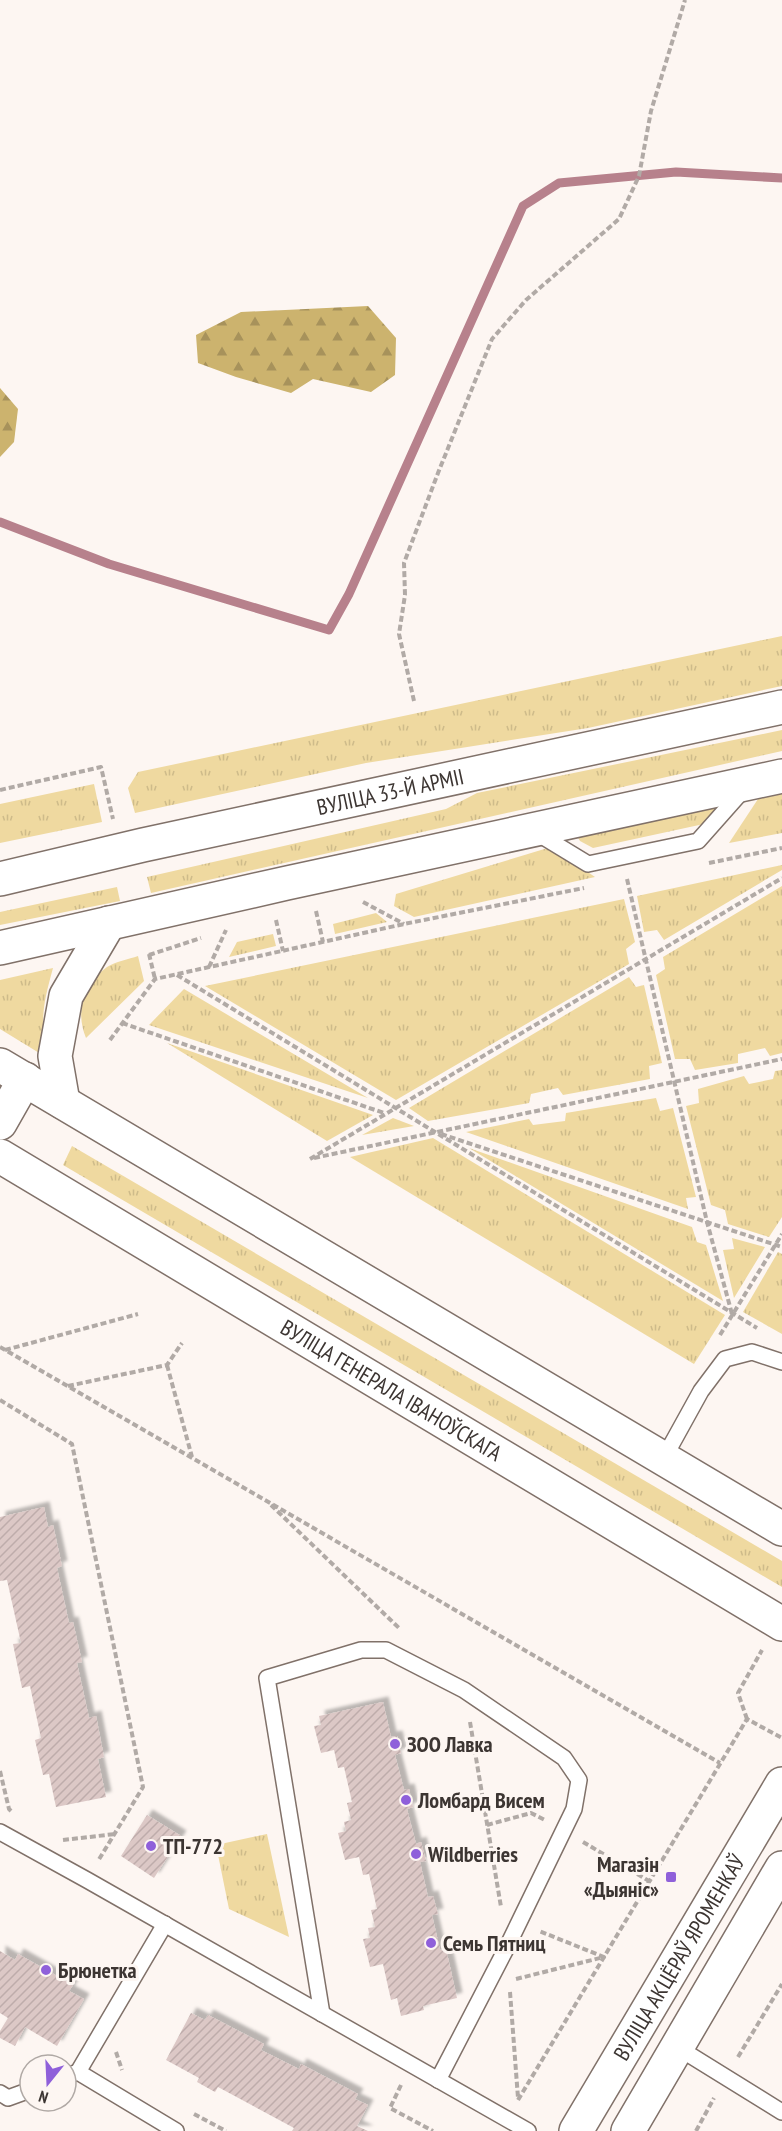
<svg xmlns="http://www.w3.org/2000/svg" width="782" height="2131" font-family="'PT Sans Narrow',sans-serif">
<defs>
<pattern id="grass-tufts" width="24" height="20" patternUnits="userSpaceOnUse" patternTransform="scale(1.5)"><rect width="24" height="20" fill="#efd9a0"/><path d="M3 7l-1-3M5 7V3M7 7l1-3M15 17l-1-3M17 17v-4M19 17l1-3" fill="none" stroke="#cebb8a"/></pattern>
<pattern id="forest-firs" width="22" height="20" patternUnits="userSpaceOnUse" patternTransform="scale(1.5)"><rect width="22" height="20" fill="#ccb36e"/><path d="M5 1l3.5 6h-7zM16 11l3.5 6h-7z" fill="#a7925b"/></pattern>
<pattern id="building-hatch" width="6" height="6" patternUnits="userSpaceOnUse" patternTransform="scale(1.5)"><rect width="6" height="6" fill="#dcc8c6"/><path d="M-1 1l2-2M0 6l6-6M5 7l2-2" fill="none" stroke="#beacab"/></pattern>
<filter id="shadow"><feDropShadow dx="5.5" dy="-5.5" stdDeviation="1.5" flood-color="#0004"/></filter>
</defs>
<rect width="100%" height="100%" fill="#fdf6f2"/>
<g fill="url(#grass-tufts)">
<polygon points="782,636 782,686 588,728 366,763 135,813 128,788 138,772"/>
<polygon points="782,730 782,751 151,893 147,877 446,809 477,793"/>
<polygon points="94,784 102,822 0,843 0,804"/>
<polygon points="782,794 782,833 729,843 758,799"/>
<polygon points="737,802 738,809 713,822 593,848 580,841 577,836"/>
<polygon points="551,847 595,877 414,917 394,906 396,894"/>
<polygon points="782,865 782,870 664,940 657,930 644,932 637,896"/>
<polygon points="782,886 782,1053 770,1056 765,1048 738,1054 738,1063 695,1070 690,1059 675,1059 656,975 665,969 663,957"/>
<polygon points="117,887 120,901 0,925 0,912"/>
<polygon points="624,899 635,942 626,949 629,964 396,1100 205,986"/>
<polygon points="376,913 387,922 335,934 333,924"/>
<polygon points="273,934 276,946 229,957 237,942"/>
<path d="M138,956L144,981L86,1038C75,1011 83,984 107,967C115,962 129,959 138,956Z"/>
<path d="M53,968C43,1005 39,1020 49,1059L0,1029V980Z"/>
<polygon points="629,977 636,987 644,985 662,1063 649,1066 650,1079 563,1095 558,1088 531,1094 529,1103 428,1121 409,1108"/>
<polygon points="184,989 368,1098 149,1025"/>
<polygon points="167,1043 373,1115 327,1141"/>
<polygon points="782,1070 782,1217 769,1237 728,1224 725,1210 711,1205 686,1106 699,1103 698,1089 744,1076 749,1084 773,1079 775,1071"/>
<polygon points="656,1098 660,1111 673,1108 696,1197 686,1198 688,1209 466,1132 529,1119 533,1125 565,1121 566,1113"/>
<polygon points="393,1118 414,1126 362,1135"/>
<polygon points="433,1138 725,1315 694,1364 350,1157"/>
<polygon points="72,1146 782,1561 782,1587 63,1165"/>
<polygon points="469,1148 692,1227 697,1242 706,1245 723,1301"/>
<polygon points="732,1238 765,1247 734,1298 723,1250 734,1249"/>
<polygon points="778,1252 782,1254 782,1334 743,1312"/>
<polygon points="267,1834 289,1937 229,1909 216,1845"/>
</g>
<g fill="url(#forest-firs)">
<polygon points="368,306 396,338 395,375 371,392 313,379 291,393 236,377 198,363 196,335 241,312"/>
<polygon points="0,388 18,409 14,442 0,457"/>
</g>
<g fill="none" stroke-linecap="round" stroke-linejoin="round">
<polyline stroke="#b7818c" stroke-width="9" points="0,522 109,564 329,630 349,594 523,206 559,183 676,172 782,178"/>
</g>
<g fill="url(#building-hatch)" filter="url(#shadow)">
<polygon points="44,1507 48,1527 53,1525 62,1566 57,1568 69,1623 73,1622 82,1662 77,1663 89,1718 96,1716 104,1757 98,1759 106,1797 56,1807 49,1774 43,1775 35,1740 41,1738 30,1686 22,1688 13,1644 21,1643 7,1580 0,1581 0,1517"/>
<polygon points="383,1702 391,1737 397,1736 401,1753 395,1755 404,1790 409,1789 413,1807 407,1809 416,1844 421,1842 426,1861 420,1862 428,1897 433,1896 438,1914 432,1915 440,1950 446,1949 457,1998 423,2006 424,2010 401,2016 397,1998 391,2000 383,1964 370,1967 367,1954 363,1939 370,1938 368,1928 375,1927 371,1910 377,1909 369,1874 363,1875 359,1857 345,1860 338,1833 346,1831 344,1822 351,1820 347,1803 352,1802 344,1767 338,1768 334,1750 321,1753 314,1726 321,1725 319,1716"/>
<polygon points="147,1815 181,1836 154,1878 121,1856"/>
<polygon points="0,1951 15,1960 18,1954 73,1985 69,1991 84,1999 57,2046 25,2027 15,2046 0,2038 0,2031 8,2018 0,2013"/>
<polygon points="191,2013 205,2020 208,2015 264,2044 261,2050 299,2069 301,2064 358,2094 355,2099 368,2105 357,2126 368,2131 292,2131 294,2128 218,2087 215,2092 197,2082 199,2078 166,2060"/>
</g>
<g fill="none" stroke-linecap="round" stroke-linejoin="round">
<g stroke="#807169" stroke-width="18">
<g id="service">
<polyline points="537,833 588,864 698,841 745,788"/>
<polyline points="664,1458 701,1391 725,1359 752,1352 782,1362"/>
<polyline points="0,1832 87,1880 528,2131"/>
<polyline points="322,2014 267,1678 361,1650 386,1650 464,1690 564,1758 579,1780 574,1809 507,1947 438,2080"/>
<polyline points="677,2047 782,2112"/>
<polyline points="78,2072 176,2131"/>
<polyline points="66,2076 78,2072 165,1924"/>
<polyline points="0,2093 8,2098 30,2090"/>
</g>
</g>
<g stroke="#807169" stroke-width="36">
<g id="tertiary">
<path id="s1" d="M0,879L143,845L782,707"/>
<polyline points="0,948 287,883 782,776"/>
<polyline points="63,1102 55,1056 66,996 109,923"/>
<path id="s2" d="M576,2131L782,1784"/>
<polyline points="628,2131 782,1868"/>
</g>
</g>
<g stroke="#807169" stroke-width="36">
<g id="primary">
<polyline points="0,1065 782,1529"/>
<polyline points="0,1123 25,1079"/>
<path id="s3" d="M0,1156L782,1624"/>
</g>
</g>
<g stroke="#b1aaa6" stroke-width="4" stroke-dasharray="6 3" stroke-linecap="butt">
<polyline points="414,701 399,634 405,595 404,563 438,473 492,339 526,300 619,219 639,176 651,111 685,0"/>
<polyline points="0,790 101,767 113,819"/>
<polyline points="709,863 782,848"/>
<polyline points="627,879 707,1222 732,1314"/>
<polyline points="363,902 404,924"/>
<polyline points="316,911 323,942"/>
<polyline points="276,920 283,951"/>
<polyline points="149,954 155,979"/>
<polyline points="149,955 201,938"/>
<polyline points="209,967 226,930"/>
<polyline points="177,975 757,1328"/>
<polyline points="122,1023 384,1113"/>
<polyline points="110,1040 155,979 404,924 584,888"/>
<polyline points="441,1134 782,1247"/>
<polyline points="314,1158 782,1059"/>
<polyline points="310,1159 782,878"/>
<polyline points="720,1335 782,1234"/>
<polyline points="0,1347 720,1763"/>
<polyline points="5,1350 138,1314"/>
<polyline points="167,1365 192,1457"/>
<polyline points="68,1386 167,1365 182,1343"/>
<polyline points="0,1400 72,1444 143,1787 98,1861"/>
<polyline points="271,1505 400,1629"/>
<polyline points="747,1719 738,1693 762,1650"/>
<polyline points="470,1722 501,1907"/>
<polyline points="0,1771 9,1809 11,1811"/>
<polyline points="487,1825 531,1813 545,1820"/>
<polyline points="63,1840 115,1834"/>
<polyline points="583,1842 649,1881"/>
<polyline points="516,1979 604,1957 539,1931"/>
<polyline points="510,1992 518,2098"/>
<polyline points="116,2052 122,2070"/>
<polyline points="738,2057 782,1984"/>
<polyline points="401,2085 390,2108 433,2131"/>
<polyline points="518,2100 747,1719 782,1738"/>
<polyline points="194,2114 226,2131"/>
<polyline points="696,2131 714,2098"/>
</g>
<use href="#service" stroke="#fff" stroke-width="15"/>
<use href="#tertiary" stroke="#fff" stroke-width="33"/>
<use href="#primary" stroke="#fff" stroke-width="33"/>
</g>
<g fill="#8f60da" stroke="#fdf6f2" stroke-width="2">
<circle cx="395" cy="1744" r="6"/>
<circle cx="406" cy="1800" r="6"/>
<circle cx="151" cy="1846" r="6"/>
<circle cx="416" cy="1854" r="6"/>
<rect x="665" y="1871" width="12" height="12" rx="3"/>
<circle cx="431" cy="1943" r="6"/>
<circle cx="46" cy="1970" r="6"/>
</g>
<g text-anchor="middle" stroke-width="6" stroke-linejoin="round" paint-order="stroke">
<g font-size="22" fill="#3c3532" stroke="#fdf6f2">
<text dy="8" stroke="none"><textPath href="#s1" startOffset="400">ВУЛІЦА 33-Й АРМІІ</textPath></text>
<text dy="8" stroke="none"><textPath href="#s3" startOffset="456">ВУЛІЦА ГЕНЕРАЛА ІВАНОЎСКАГА</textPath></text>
<text dy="8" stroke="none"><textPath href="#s2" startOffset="202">ВУЛІЦА АКЦЁРАЎ ЯРОМЕНКАЎ</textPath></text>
</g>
<g font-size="22" font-weight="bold" fill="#3c3532" stroke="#fdf6f2" text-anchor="start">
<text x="407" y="1752">ЗОО Лавка</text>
<text x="418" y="1808">Ломбард Висем</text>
<text x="163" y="1854">ТП-772</text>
<text x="428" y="1862">Wildberries</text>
<text x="659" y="1872" text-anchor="end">Магазін<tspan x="659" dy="25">«Дыяніс»</tspan></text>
<text x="443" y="1951">Семь Пятниц</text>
<text x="58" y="1978">Брюнетка</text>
</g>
</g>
<g transform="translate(48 2083) rotate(198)"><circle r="28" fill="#fdf6f2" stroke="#b0a9a5" stroke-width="1.5"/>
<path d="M0-4.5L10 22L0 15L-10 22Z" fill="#8f60da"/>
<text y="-9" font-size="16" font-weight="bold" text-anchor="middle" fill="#3c3532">N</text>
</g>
</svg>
